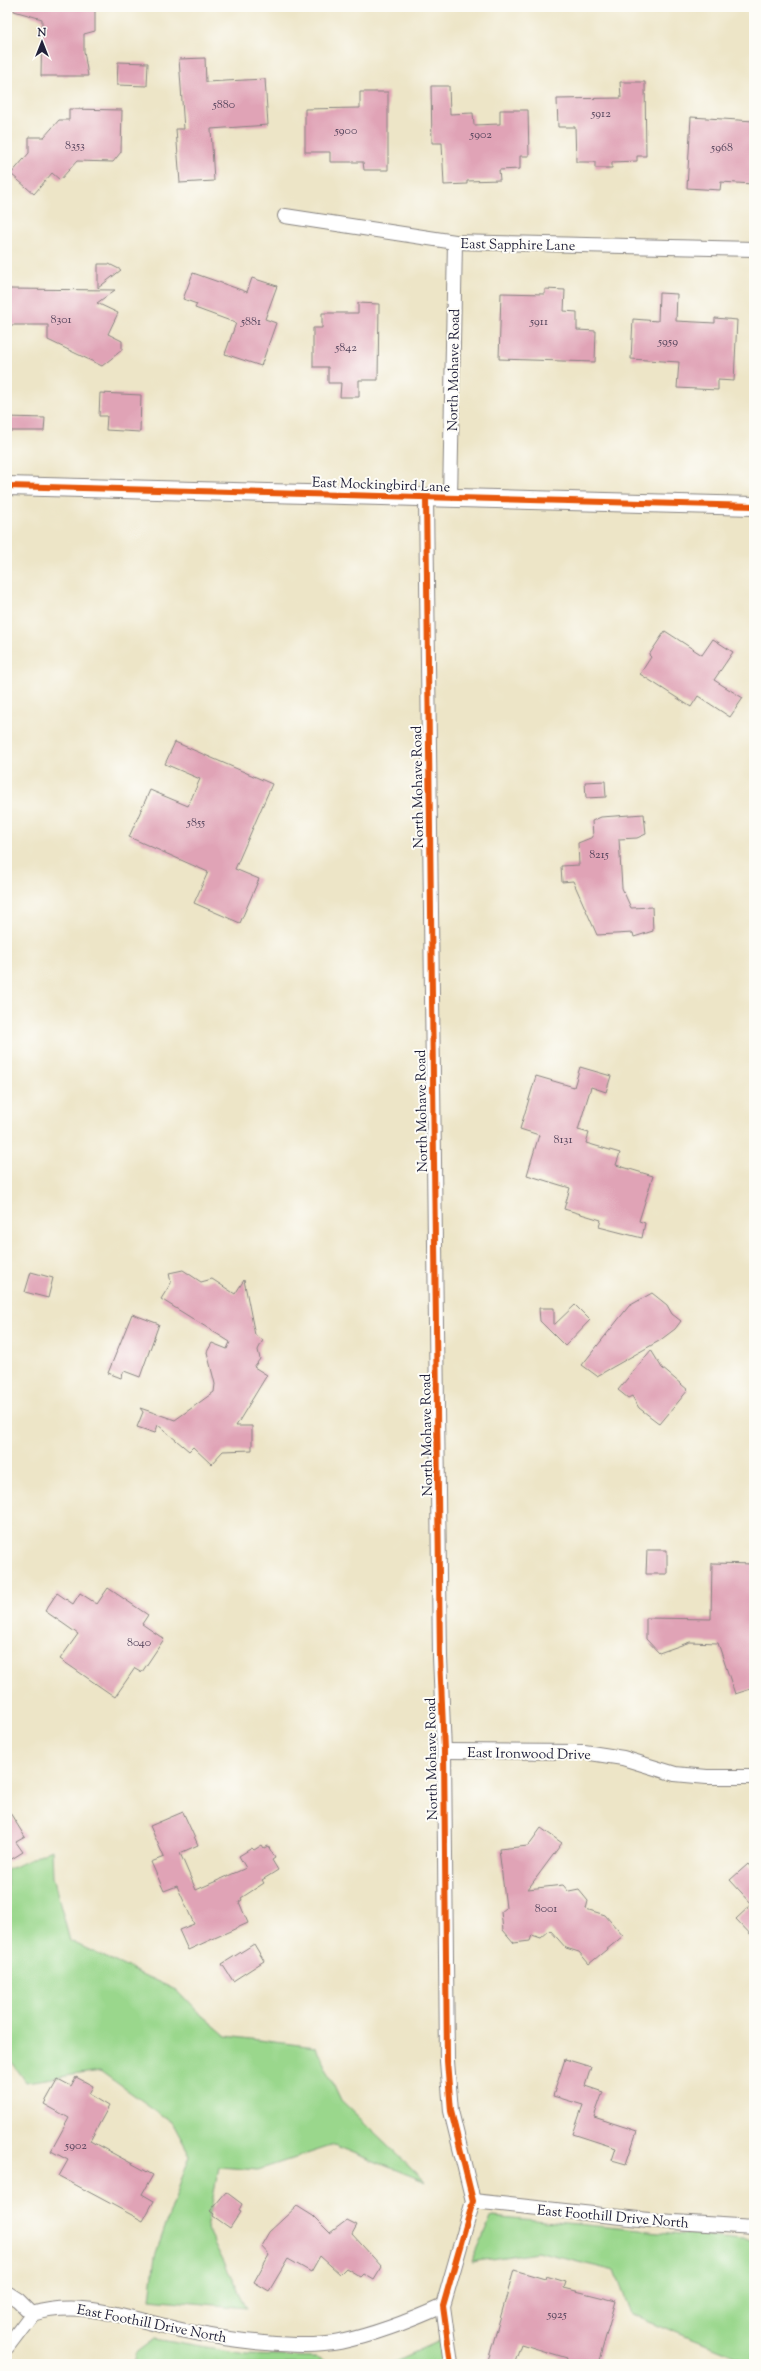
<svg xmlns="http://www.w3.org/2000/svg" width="761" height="2371" font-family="'Sorts Mill Goudy',serif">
<rect width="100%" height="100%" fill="#fdfcf7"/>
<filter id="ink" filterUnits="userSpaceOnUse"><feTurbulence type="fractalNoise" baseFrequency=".025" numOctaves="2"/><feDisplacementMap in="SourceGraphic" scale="8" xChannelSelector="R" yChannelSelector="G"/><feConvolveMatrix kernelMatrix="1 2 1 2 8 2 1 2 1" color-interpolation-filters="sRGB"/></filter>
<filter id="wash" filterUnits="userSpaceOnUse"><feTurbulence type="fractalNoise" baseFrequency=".012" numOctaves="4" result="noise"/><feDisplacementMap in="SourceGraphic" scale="16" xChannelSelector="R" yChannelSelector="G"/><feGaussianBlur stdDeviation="0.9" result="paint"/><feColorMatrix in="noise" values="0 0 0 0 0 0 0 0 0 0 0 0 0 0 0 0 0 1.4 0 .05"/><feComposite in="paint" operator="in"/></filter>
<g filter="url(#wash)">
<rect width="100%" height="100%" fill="#ede5c7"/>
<g fill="#9ad78c" stroke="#5e7c64">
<polygon points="52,1849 53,1877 70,1941 178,1991 197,2011 226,2036 316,2047 341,2100 426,2182 334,2145 258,2170 219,2167 207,2229 247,2308 150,2299 155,2256 190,2155 172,2122 100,2071 26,2082 7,2055 7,1870"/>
<polygon points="492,2216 754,2241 754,2364 631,2314 615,2271 537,2252 471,2262"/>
<polygon points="155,2339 247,2355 316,2357 330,2364 133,2364 135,2354"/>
<polygon points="442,2340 444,2364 377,2364 393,2362"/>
</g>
<g id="blocks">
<g fill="#e0a3b6">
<polygon points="15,7 95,7 95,31 84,34 84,51 88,76 41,76 42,19 14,11"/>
<polygon points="205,58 206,82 265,79 268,125 211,129 214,181 180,183 176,129 184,129 179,59"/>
<polygon points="118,62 148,63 147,86 117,85"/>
<polygon points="620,82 645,82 646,156 637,156 637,161 612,162 612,168 595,168 595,162 576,162 575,127 558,127 557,99 621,98"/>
<polygon points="431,86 449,86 450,114 473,113 474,125 500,124 500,110 528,110 529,156 520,156 520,169 499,170 500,180 467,181 467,184 444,185 442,143 432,143"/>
<polygon points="360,92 388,92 388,170 364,170 363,162 330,162 330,152 305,152 305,109 360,108"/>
<polygon points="69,109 122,110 121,152 113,162 77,161 60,180 52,173 34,194 11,174 29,153 29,137 44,137 59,120 69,120"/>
<polygon points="691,117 754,121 753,184 721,182 720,190 687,188"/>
<polygon points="98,264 109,264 121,270 98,288"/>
<polygon points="193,273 247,292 252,278 277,286 265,319 276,323 261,366 225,354 236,323 195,308 197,304 183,299"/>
<polygon points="7,289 115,290 97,303 118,313 108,334 122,341 122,350 102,366 48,340 48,325 7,325"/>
<polygon points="545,289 565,290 564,311 577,312 577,330 596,331 595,362 499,359 501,293 545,294"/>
<polygon points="659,293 677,294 676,321 715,323 715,318 737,320 734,381 718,380 718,390 677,388 679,362 631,359 633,319 658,321"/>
<polygon points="358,303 379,304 378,380 359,380 359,397 340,397 341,383 328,383 328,367 313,367 313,328 322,328 322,313 358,313"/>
<polygon points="100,393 141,395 140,432 106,430 107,416 99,416"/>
<polygon points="7,417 45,418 44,431 7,431"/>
<polygon points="665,631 702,655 713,639 733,652 714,680 743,698 730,717 698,696 691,707 640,674 651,657 649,655"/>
<polygon points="175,742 272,784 235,869 259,879 240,923 194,903 208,872 129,837 150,790 188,806 200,779 165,764"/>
<polygon points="605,781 606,797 586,798 585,782"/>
<polygon points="644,814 646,834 637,838 619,839 622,888 631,908 652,907 653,931 634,937 633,933 597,935 573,881 562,882 561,866 579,865 578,843 593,837 592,821 601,817"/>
<polygon points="580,1067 611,1076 606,1092 591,1087 578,1130 589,1133 586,1143 620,1153 616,1165 653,1176 639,1221 645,1223 642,1238 599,1227 601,1220 564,1209 570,1188 527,1175 539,1135 520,1129 536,1076 574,1087"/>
<polygon points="183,1270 201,1282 212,1279 235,1294 244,1280 255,1335 263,1340 258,1350 260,1359 254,1367 267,1375 236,1426 252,1426 252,1450 223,1451 211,1464 193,1447 189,1451 158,1425 155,1433 137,1427 143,1412 140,1408 175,1420 214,1392 215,1384 207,1352 212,1343 227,1349 230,1342 161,1299 171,1283 169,1273"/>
<polygon points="31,1272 53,1278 48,1298 25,1292"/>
<polygon points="652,1293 667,1305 672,1314 681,1321 675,1329 659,1341 597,1376 582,1365 629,1306"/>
<polygon points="575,1305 590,1320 565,1346 540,1321 539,1308 554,1308 554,1325"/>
<polygon points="132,1314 159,1324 140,1377 124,1371 121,1378 108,1373"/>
<polygon points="651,1350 662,1368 688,1390 660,1424 639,1408 632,1396 628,1398 618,1390"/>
<polygon points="647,1550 667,1550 667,1574 646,1574"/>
<polygon points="712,1563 754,1564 754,1688 735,1694 718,1643 690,1642 659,1653 646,1639 646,1618 711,1619"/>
<polygon points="108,1588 148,1615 142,1624 164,1639 142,1672 135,1668 115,1697 60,1659 78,1634 45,1611 57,1593 73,1604 80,1593 97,1604"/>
<polygon points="7,1808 25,1837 16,1842 23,1852 7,1862"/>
<polygon points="183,1812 198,1845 180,1853 196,1890 246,1868 239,1856 252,1848 254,1850 262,1845 264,1848 268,1846 275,1858 272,1860 278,1870 262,1880 264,1883 241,1898 242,1900 239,1902 248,1923 188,1950 179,1930 194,1924 177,1886 164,1891 151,1862 164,1857 150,1826"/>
<polygon points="541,1828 562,1843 528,1889 563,1885 569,1892 579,1890 588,1901 586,1909 605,1915 623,1936 589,1964 579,1952 566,1948 550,1930 541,1938 532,1935 530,1941 514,1943 503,1930 501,1912 506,1908 499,1849 528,1846"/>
<polygon points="748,1864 754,1871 754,1938 736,1919 752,1904 730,1880"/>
<polygon points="254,1944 264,1961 233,1981 222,1964"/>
<polygon points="565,2059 591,2067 585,2086 603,2092 594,2117 637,2131 626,2164 612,2160 616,2148 573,2134 583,2105 553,2096"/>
<polygon points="76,2077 93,2086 89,2094 109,2106 90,2141 153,2175 142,2194 154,2201 143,2221 59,2176 68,2160 51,2151 69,2118 44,2104 58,2079 71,2086"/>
<polygon points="226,2192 242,2204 239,2210 241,2211 230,2228 213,2216 214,2214 210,2211"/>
<polygon points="297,2206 313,2216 330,2233 347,2220 357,2225 352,2234 382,2267 374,2280 364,2274 361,2277 346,2268 340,2274 320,2256 311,2272 288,2259 269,2291 254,2282 269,2255 261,2246 269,2232"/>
<polygon points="514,2270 545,2279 546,2276 566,2282 564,2288 616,2301 598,2364 565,2364 567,2358 521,2344 514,2364 487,2364"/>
</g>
</g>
</g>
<g filter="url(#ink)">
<use href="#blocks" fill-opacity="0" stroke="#888481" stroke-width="1"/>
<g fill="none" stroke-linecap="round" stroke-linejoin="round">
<g stroke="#888481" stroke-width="16">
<g id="minor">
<polyline points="285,216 455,242 754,249"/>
<polyline points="426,498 440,1657 444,1751 447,2061 451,2111 473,2201 443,2306 451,2364"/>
<polyline points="450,498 455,242"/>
<polyline points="444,1751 584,1752 623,1758 675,1774 707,1777 754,1777"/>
<polyline points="473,2201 658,2221 754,2227"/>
<polyline points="7,2293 18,2300 32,2314"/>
<path d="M32,2314C83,2298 136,2321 186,2331C226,2340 302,2350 340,2342C376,2334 410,2321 443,2306"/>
<polyline points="7,2347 32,2314"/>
</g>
</g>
<g stroke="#888481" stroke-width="20">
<polyline id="tertiary" points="7,486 754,506"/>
</g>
<use href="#minor" stroke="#fff" stroke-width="14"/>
<use href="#tertiary" stroke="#fff" stroke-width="18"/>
<g stroke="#fdfcf7" stroke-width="8">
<g id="cycleway">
<polyline points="7,486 754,506"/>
<polyline points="426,498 440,1657 444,1751 447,2061 451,2111 473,2201 443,2306 451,2364"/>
</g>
</g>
<use href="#cycleway" stroke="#e8590c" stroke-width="6"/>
</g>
</g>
<g text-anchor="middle" stroke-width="4" stroke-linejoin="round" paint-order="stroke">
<g font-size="12" fill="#52425a">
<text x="224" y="108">5880</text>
<text x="601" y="117">5912</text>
<text x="346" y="134">5900</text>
<text x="481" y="138">5902</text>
<text x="75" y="149">8353</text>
<text x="722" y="151">5968</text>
<text x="61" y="323">8301</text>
<text x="251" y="325">5881</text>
<text x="539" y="325">5911</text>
<text x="668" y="345">5959</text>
<text x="346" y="351">5842</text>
<text x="196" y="826">5855</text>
<text x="599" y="858">8215</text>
<text x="563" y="1143">8131</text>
<text x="139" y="1646">8040</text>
<text x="546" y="1912">8001</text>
<text x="76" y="2149">5902</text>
<text x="557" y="2318">5925</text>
</g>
<g font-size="14" fill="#22223b" stroke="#fdfcf7">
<text transform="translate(518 244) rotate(1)" y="5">East Sapphire Lane</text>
<text transform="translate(453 370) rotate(-89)" y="5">North Mohave Road</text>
<text transform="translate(381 484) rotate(2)" y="5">East Mockingbird Lane</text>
<text transform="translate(417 787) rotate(-91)" y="5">North Mohave Road</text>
<text transform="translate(421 1111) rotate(-91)" y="5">North Mohave Road</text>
<text transform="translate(426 1435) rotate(-91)" y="5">North Mohave Road</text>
<text transform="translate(529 1753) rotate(1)" y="5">East Ironwood Drive</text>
<text transform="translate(431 1759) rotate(-91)" y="5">North Mohave Road</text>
<text transform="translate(613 2216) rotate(5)" y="5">East Foothill Drive North</text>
<text transform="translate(152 2323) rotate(11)" y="5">East Foothill Drive North</text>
</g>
</g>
<rect width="761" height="2371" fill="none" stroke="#fdfcf7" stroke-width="24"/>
<g transform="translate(42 42)" stroke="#fdfcf7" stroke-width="3" paint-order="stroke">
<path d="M0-3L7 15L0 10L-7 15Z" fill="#22223b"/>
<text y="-6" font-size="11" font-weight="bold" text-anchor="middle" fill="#22223b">N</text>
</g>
</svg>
